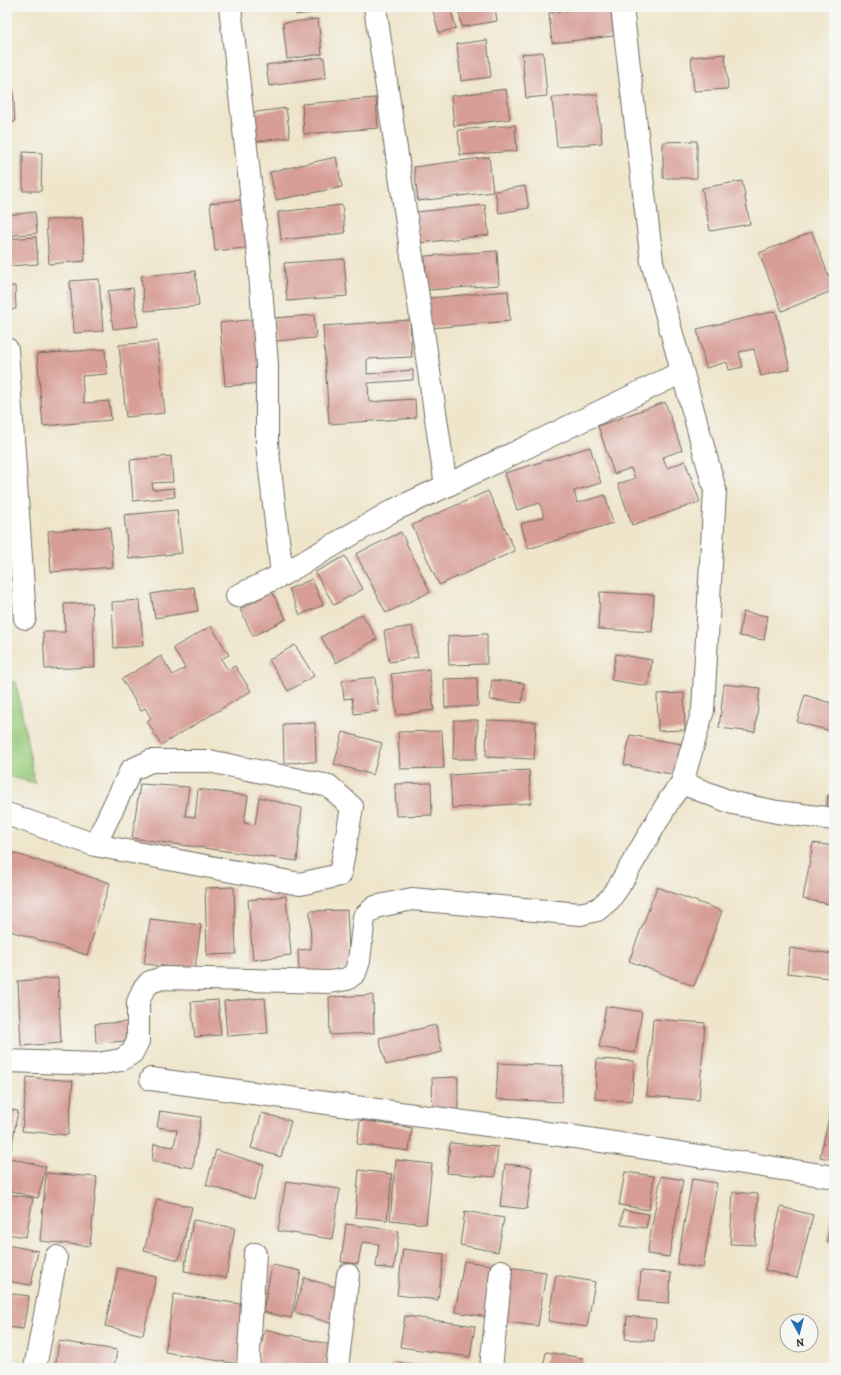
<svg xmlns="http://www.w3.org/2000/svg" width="841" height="1375" font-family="Alegreya,serif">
<rect width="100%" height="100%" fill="#f6f6f2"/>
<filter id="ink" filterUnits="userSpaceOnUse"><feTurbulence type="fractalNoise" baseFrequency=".025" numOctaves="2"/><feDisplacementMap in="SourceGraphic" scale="8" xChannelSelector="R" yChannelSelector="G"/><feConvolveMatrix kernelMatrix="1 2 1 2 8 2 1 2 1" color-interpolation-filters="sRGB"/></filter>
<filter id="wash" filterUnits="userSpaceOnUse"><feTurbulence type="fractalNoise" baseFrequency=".012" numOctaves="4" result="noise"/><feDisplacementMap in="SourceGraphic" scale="16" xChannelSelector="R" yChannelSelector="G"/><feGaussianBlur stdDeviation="0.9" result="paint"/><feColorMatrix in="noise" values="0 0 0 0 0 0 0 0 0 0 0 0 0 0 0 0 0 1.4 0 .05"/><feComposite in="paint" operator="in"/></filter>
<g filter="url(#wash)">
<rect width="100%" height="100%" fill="#eee5ca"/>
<polygon fill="#98cb7b" stroke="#627b53" points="7,682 16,682 35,783 7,776"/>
<g id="blocks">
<g fill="#d79e96">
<polygon points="295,7 325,7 326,11 296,15"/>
<polygon points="432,7 450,7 456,28 439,33"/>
<polygon points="458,7 495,7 497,21 462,27"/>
<polygon points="596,7 611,7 614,36 552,43 549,13"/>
<polygon points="318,19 322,54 287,59 283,23"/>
<polygon points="487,40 491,77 461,81 457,44"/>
<polygon points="543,52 547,96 526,98 522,54"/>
<polygon points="725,54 728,89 694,91 691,57"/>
<polygon points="324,57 326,78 269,86 266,65"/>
<polygon points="13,89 15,122 7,122 7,90"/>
<polygon points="506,89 510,119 454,126 451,96"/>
<polygon points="597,94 602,143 557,147 552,98"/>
<polygon points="376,98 378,128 304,134 302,104"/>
<polygon points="286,108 290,137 253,142 250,113"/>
<polygon points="515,125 517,151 460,155 458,130"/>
<polygon points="697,141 697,178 663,178 663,142"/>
<polygon points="23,152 42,153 41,191 23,191"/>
<polygon points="336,157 342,187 276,200 270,172"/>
<polygon points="489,157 493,192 418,201 414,167"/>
<polygon points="742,181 750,224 710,231 702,188"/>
<polygon points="525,186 529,208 499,213 495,191"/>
<polygon points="250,199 255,247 215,251 210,203"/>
<polygon points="342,205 345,233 281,240 278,212"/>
<polygon points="485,205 489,235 420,243 416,212"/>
<polygon points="35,212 37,233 7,236 7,215"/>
<polygon points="82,218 85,261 49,264 46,220"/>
<polygon points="812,232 834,290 782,311 759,253"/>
<polygon points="36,237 38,264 7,266 7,239"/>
<polygon points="497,251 499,285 427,290 425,256"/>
<polygon points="344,259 347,296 287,301 284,263"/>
<polygon points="195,271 199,306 145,311 141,276"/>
<polygon points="99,279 103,331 74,333 70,281"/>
<polygon points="7,286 15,286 16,309 7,310"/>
<polygon points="133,288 138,326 113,329 108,291"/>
<polygon points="508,291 510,321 431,328 428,298"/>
<polygon points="776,311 790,369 761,376 754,349 739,352 743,367 729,370 727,362 706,368 697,329"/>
<polygon points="314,315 316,338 275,341 273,318"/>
<polygon points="257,319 263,383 225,386 220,323"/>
<polygon points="410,320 412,357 367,359 367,374 413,370 413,380 368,383 369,402 415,399 416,418 329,424 323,326"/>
<polygon points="157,341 165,413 126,417 119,345"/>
<polygon points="105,349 107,374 82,376 84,403 109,401 111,420 43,426 37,354"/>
<polygon points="665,402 682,450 663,457 667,468 685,461 700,502 632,525 618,484 635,478 631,468 614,474 598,426"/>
<polygon points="590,447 601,483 574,491 577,503 605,495 613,523 528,549 521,524 544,517 540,503 517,510 505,473"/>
<polygon points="171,456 173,482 152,483 153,490 174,488 175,497 133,501 130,460"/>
<polygon points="488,491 515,551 439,585 412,525"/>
<polygon points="177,510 182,553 129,559 124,515"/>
<polygon points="110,527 113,567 51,572 48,531"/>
<polygon points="401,532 430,592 386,613 356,554"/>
<polygon points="345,556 363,589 334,605 315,572"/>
<polygon points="10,560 13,608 7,609 7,561"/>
<polygon points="312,579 323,605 300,615 289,589"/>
<polygon points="194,587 198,611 155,618 151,594"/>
<polygon points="272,592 286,619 253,636 240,609"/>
<polygon points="600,592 654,595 652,632 598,629"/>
<polygon points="140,600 143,646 114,648 112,602"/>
<polygon points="92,603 95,667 45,669 43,632 65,632 64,604"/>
<polygon points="743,612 768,616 764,640 739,636"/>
<polygon points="362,614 377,639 336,663 321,637"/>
<polygon points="211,626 229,655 221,659 228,670 235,666 251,691 161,745 147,721 151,718 145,708 141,711 122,679 161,656 173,675 185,668 173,648"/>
<polygon points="412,626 418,657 389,662 384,631"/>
<polygon points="487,634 487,664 449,665 448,636"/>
<polygon points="295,645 314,676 288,691 269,660"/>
<polygon points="616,654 652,660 648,686 611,680"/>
<polygon points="429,669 434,710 397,715 391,674"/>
<polygon points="375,677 379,711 354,714 352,698 344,699 342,681"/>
<polygon points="477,678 478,706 445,708 444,679"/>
<polygon points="492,680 524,683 522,703 490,700"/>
<polygon points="724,684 760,688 755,732 719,728"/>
<polygon points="684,693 685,730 658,731 657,694"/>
<polygon points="805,695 834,704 834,732 797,722"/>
<polygon points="454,720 478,720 477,759 453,759"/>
<polygon points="487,720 536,722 534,759 486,757"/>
<polygon points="315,723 316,762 284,763 283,724"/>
<polygon points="442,731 444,768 400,769 398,732"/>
<polygon points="343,732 382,743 373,775 334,764"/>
<polygon points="630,735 681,744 675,775 624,765"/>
<polygon points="529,770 531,803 452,808 450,775"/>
<polygon points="431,783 432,815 396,816 395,784"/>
<polygon points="140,784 189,787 185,816 195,817 198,789 248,796 244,823 255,825 259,797 302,808 297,861 132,838"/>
<polygon points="828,795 834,796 834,815 826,814"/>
<polygon points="813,843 834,846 834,905 803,899"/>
<polygon points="7,851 110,883 87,955 7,930"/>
<polygon points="234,887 236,954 207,955 205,888"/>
<polygon points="657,887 722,911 694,986 629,961"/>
<polygon points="286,896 291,955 253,960 248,900"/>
<polygon points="347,910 350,970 299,972 298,950 311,949 310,911"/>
<polygon points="150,919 201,925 195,969 144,964"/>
<polygon points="790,948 833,954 829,978 787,973"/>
<polygon points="58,978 61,1043 21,1046 18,981"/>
<polygon points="373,995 374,1033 330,1035 329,997"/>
<polygon points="265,998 268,1033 227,1036 224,1001"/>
<polygon points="218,1000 221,1035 195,1037 191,1002"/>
<polygon points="606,1006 642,1012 635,1053 599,1047"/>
<polygon points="653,1019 705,1023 699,1100 647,1096"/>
<polygon points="127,1022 129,1041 96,1043 95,1024"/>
<polygon points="436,1025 442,1052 386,1065 379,1038"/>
<polygon points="597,1059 634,1061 632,1101 595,1099"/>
<polygon points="498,1063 563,1066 562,1102 496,1099"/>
<polygon points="27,1077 73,1081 68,1135 22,1131"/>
<polygon points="458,1077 458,1113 433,1112 432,1078"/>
<polygon points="7,1109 18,1111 11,1150 7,1149"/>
<polygon points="160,1111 201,1117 193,1168 152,1161 154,1144 174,1147 177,1130 157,1127"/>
<polygon points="262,1113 291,1121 281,1157 251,1148"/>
<polygon points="830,1113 834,1114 834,1160 820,1157"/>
<polygon points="360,1120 412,1128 409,1151 357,1144"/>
<polygon points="450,1143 498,1147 495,1177 447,1173"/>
<polygon points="216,1150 264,1165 254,1199 206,1185"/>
<polygon points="7,1157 46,1167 38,1198 7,1190"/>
<polygon points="396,1160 432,1164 426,1224 390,1220"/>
<polygon points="505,1164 532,1167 527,1209 500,1206"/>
<polygon points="359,1170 392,1174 387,1220 355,1217"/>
<polygon points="625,1172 654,1176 649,1210 619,1205"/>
<polygon points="46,1173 97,1177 90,1246 40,1241"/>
<polygon points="661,1176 683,1180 669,1257 647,1254"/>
<polygon points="692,1179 717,1183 703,1268 677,1264"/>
<polygon points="286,1181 340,1189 332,1239 278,1231"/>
<polygon points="733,1192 758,1194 755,1245 730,1244"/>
<polygon points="7,1194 33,1198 26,1237 7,1234"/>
<polygon points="157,1199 192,1207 179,1260 144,1251"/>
<polygon points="833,1204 834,1204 834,1243 827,1242"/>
<polygon points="781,1207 813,1215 797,1278 765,1270"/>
<polygon points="623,1210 649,1214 646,1228 621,1225"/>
<polygon points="465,1211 504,1218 498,1252 460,1245"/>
<polygon points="193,1220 235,1228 226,1278 184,1271"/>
<polygon points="346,1224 399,1231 394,1269 376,1267 379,1244 362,1242 358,1264 341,1262"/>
<polygon points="7,1245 38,1251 31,1285 7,1281"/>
<polygon points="403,1249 444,1254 438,1300 397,1295"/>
<polygon points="464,1261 497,1266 488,1317 455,1312"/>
<polygon points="272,1265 301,1271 291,1318 263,1312"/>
<polygon points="507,1267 546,1272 538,1326 499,1321"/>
<polygon points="118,1268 156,1277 143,1335 105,1326"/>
<polygon points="641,1271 671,1273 669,1303 639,1301"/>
<polygon points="556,1275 595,1282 587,1327 548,1321"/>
<polygon points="304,1278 340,1288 330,1323 294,1312"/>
<polygon points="7,1293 29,1296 23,1329 7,1327"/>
<polygon points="174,1294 248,1305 238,1364 165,1352"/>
<polygon points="405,1316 475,1326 470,1357 400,1347"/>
<polygon points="627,1316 656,1319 654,1341 625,1339"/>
<polygon points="265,1329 331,1345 326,1368 256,1368"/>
<polygon points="59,1341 117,1350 114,1368 55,1368"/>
<polygon points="546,1352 583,1358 582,1368 543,1368"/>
<polygon points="394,1362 434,1367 434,1368 393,1368"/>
</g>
</g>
</g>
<g filter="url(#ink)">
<use href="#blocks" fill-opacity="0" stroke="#6f6c63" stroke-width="1"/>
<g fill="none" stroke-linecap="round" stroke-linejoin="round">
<g stroke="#6f6c63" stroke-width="24">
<g id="street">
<polyline points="230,7 259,261 267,365 267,443 282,575"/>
<polyline points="375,7 446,486"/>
<polyline points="622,7 652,262 715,490 703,710 682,783 733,803 777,812 834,819"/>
<polyline points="7,349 25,618"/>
<polyline points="237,596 282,575 392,511 446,486 682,372"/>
<polyline points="7,814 95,845 300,884 340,875 352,807 329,786 209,761 151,761 131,770 95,845"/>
<polyline points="7,1061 97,1064 121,1060 132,1053 138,1041 138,1002 143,990 150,982 163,978 329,982 347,979 355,973 359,961 364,917 375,907 412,899 580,914 597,910 609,900 619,886 670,799 682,783"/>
<polyline points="151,1079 575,1137 834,1177"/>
<polyline points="35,1368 56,1257"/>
<polyline points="248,1368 255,1254"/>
<polyline points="337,1368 348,1275"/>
<polyline points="491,1368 501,1271"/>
</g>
</g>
<use href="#street" stroke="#fff" stroke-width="22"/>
</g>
</g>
<rect width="841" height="1375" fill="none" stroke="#f6f6f2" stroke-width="24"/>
<g transform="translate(799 1333) rotate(173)"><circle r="19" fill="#f6f6f2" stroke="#a5a5a2"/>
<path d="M0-3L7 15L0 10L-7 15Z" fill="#1f6fb2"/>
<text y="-6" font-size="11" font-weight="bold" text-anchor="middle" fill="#2b2b2b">N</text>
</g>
</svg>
